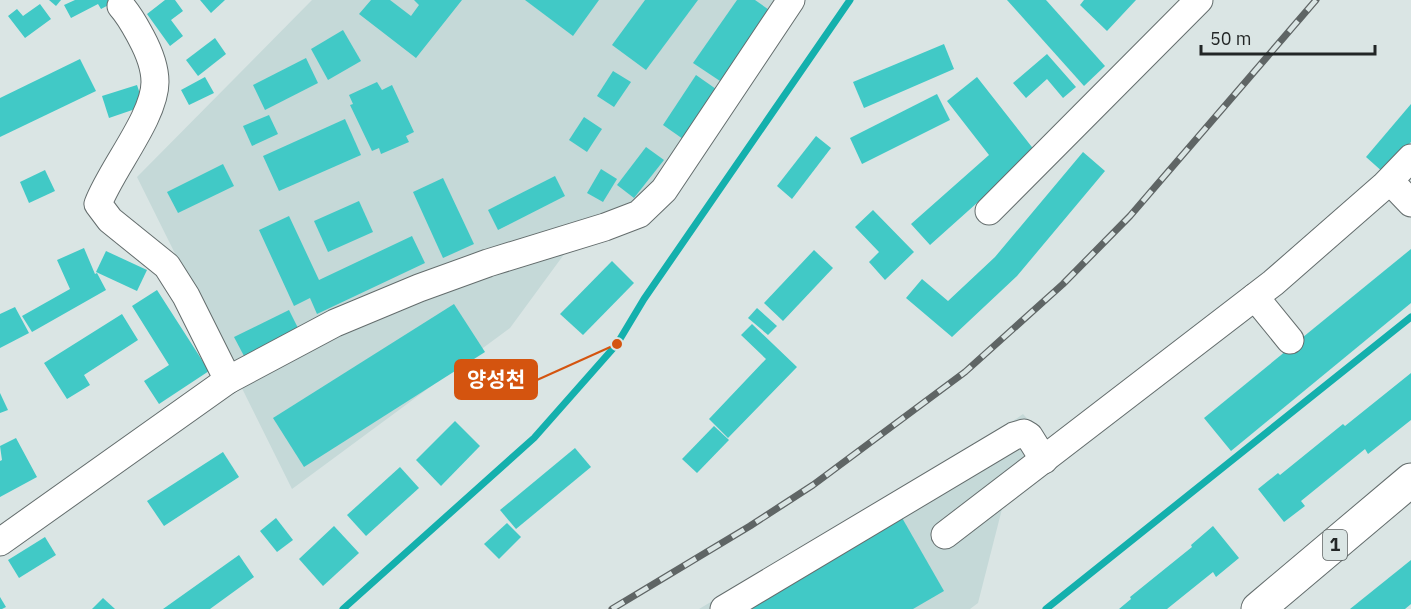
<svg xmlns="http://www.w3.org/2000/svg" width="1411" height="609" font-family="'IBM Plex Sans','Noto Sans KR',sans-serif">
<rect width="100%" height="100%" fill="#dae5e4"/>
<g fill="#c5d9d8">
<polygon points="312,0 795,0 651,221 565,253 510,328 292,489 137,177"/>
<polygon points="1023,414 1060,455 1003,505 978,603 970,609 699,609 995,434"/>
</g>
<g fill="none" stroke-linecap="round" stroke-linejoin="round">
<g stroke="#14b0ad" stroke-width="7">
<polyline points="343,609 534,438 617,344 644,299 850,0"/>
<polyline points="1046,609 1411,317"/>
</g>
</g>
<g fill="#41c9c6">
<polygon points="49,0 61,0 56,6"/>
<polygon points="75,0 118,0 101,9 98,4 71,18 64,5"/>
<polygon points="165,0 175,0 183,11 171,20 183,36 170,46 147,14"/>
<polygon points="200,0 225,0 211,13"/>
<polygon points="371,0 390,0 411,16 419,5 414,0 462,0 416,58 359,14"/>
<polygon points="525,0 599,0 573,36"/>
<polygon points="645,0 698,0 646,70 612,45"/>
<polygon points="737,0 755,0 772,12 723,83 693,63"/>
<polygon points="1007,0 1046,0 1105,66 1084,86"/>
<polygon points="1084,0 1136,0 1107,31 1080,5"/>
<polygon points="40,4 51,19 25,38 8,16 17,9 23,16"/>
<polygon points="343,30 361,61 328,80 311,49"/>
<polygon points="215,38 226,54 198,76 186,60"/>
<polygon points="944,44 954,69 864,108 853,82"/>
<polygon points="1047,54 1076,87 1063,98 1047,79 1026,98 1013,83"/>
<polygon points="306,58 318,83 265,110 253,85"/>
<polygon points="80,59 96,91 0,137 0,98"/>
<polygon points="613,71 631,82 614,107 597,96"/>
<polygon points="696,75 716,89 683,139 663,125"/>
<polygon points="205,77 214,93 189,105 181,90"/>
<polygon points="977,77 1035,151 930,245 911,224 989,155 947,101"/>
<polygon points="377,82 382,90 392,85 414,132 406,136 409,142 381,154 379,148 372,151 350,105 353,104 349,95"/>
<polygon points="137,85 144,106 109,118 102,96"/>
<polygon points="937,94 950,120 862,164 850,138"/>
<polygon points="1411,104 1411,142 1384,173 1366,157"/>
<polygon points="269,115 278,134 252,146 243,126"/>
<polygon points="584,117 602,129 587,152 569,140"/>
<polygon points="345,119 361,155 279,191 263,156"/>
<polygon points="816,136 831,148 792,199 777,186"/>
<polygon points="646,147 664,160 634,198 617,185"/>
<polygon points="1083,152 1105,171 1017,276 952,337 906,298 922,279 948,301 995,257"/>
<polygon points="223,164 234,186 178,213 167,192"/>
<polygon points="601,169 617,179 603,202 587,193"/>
<polygon points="45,170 55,191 29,203 20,182"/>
<polygon points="555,176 565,196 498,230 488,210"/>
<polygon points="443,178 474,244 443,258 413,192"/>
<polygon points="359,201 373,232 328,252 314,221"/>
<polygon points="873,210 914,252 885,280 869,262 879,252 855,227"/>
<polygon points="289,216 319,280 412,236 425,263 317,314 310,298 294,306 259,230"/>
<polygon points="84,248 95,274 97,273 106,290 32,332 22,316 70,289 57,260"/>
<polygon points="1411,249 1411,303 1231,451 1204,418"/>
<polygon points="814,250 833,268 783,321 764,303"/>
<polygon points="106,251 147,270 137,291 96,272"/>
<polygon points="612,261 634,283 583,335 560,314"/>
<polygon points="157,290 209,371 159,404 144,381 169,365 132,306"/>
<polygon points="454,304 485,352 304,467 273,418"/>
<polygon points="15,307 29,333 0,348 0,314"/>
<polygon points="757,308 777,326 768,335 748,318"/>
<polygon points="289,310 298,328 244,356 234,337"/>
<polygon points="122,314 138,340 84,375 90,385 67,399 44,363"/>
<polygon points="752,324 797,367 728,438 709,419 766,359 741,335"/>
<polygon points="1411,373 1411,420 1368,454 1365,449 1301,501 1305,506 1284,522 1258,489 1278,473 1280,475 1343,424 1345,426"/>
<polygon points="0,393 8,410 0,413"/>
<polygon points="455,421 480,446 441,486 416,460"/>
<polygon points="714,426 729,440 697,473 682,459"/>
<polygon points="16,438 37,477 0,497 0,461 2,460 0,446"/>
<polygon points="575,448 591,467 516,529 500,510"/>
<polygon points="223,452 239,477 164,526 147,501"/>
<polygon points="400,467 419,488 366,536 347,515"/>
<polygon points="901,516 944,591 913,609 741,609"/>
<polygon points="276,518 293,540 277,552 260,531"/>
<polygon points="507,523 521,537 499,559 484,544"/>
<polygon points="334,526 359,553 323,586 299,559"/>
<polygon points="1213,526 1239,558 1216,577 1213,572 1167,609 1119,609 1131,599 1130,597 1192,547 1191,545"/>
<polygon points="45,537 56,555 19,578 8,560"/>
<polygon points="239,555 254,577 210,609 163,609"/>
<polygon points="1411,560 1411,604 1405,609 1350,609"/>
<polygon points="0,597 6,607 2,609 0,609"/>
<polygon points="103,598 115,609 92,609"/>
</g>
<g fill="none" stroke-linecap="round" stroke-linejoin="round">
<g stroke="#646d6d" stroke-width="29">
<g id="minor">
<path d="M121,6C130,16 135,26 141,37C148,50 155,67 155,82C155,117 111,169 98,204L110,220L167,266L186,296L228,380"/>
<polyline points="1390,181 1411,203"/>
<polyline points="989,211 1199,0"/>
<polyline points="1255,297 1290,340"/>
<polyline points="945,535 1273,283 1384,186 1411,158"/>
<polyline points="0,542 228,380 335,323 419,288 488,263 605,227 639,214 664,190 791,0"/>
<polyline points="724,609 1014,436 1024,433 1029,436 1044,460"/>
</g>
</g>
<g stroke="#646d6d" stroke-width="35">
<polyline id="major" points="1258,609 1411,480"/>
</g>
<use href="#minor" stroke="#fff" stroke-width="27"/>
<use href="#major" stroke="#fff" stroke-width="33"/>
<g stroke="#5f6565" stroke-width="7">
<polyline id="rail" points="612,609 750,526 813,485 965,372 1063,284 1130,216 1316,0"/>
</g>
<use href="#rail" stroke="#dae5e4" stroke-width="4.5" stroke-dasharray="14" stroke-linecap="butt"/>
</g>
<g text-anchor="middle" stroke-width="4.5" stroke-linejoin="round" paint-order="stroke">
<rect fill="#dae5e4" stroke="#595f5f" stroke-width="1.5" x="1323" y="530" width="24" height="30" rx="4.5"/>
<g font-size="18" font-weight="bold" fill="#222626">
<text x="1335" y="551">1</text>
</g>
</g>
<path fill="none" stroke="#d4540f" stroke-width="2" d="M617 344L537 380"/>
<circle fill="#d4540f" stroke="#dae5e4" stroke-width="2" cx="617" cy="344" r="6"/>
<rect fill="#d4540f" stroke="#d4540f" stroke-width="2" x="455" y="360" width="82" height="39" rx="6"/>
<g font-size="21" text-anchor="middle" font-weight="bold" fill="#fff">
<text x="496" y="387">양성천</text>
</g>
<path d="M1201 45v9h174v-9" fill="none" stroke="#222626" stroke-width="3"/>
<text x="1210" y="45" font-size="18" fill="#222626" stroke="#dae5e4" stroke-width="4.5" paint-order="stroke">50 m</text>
</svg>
